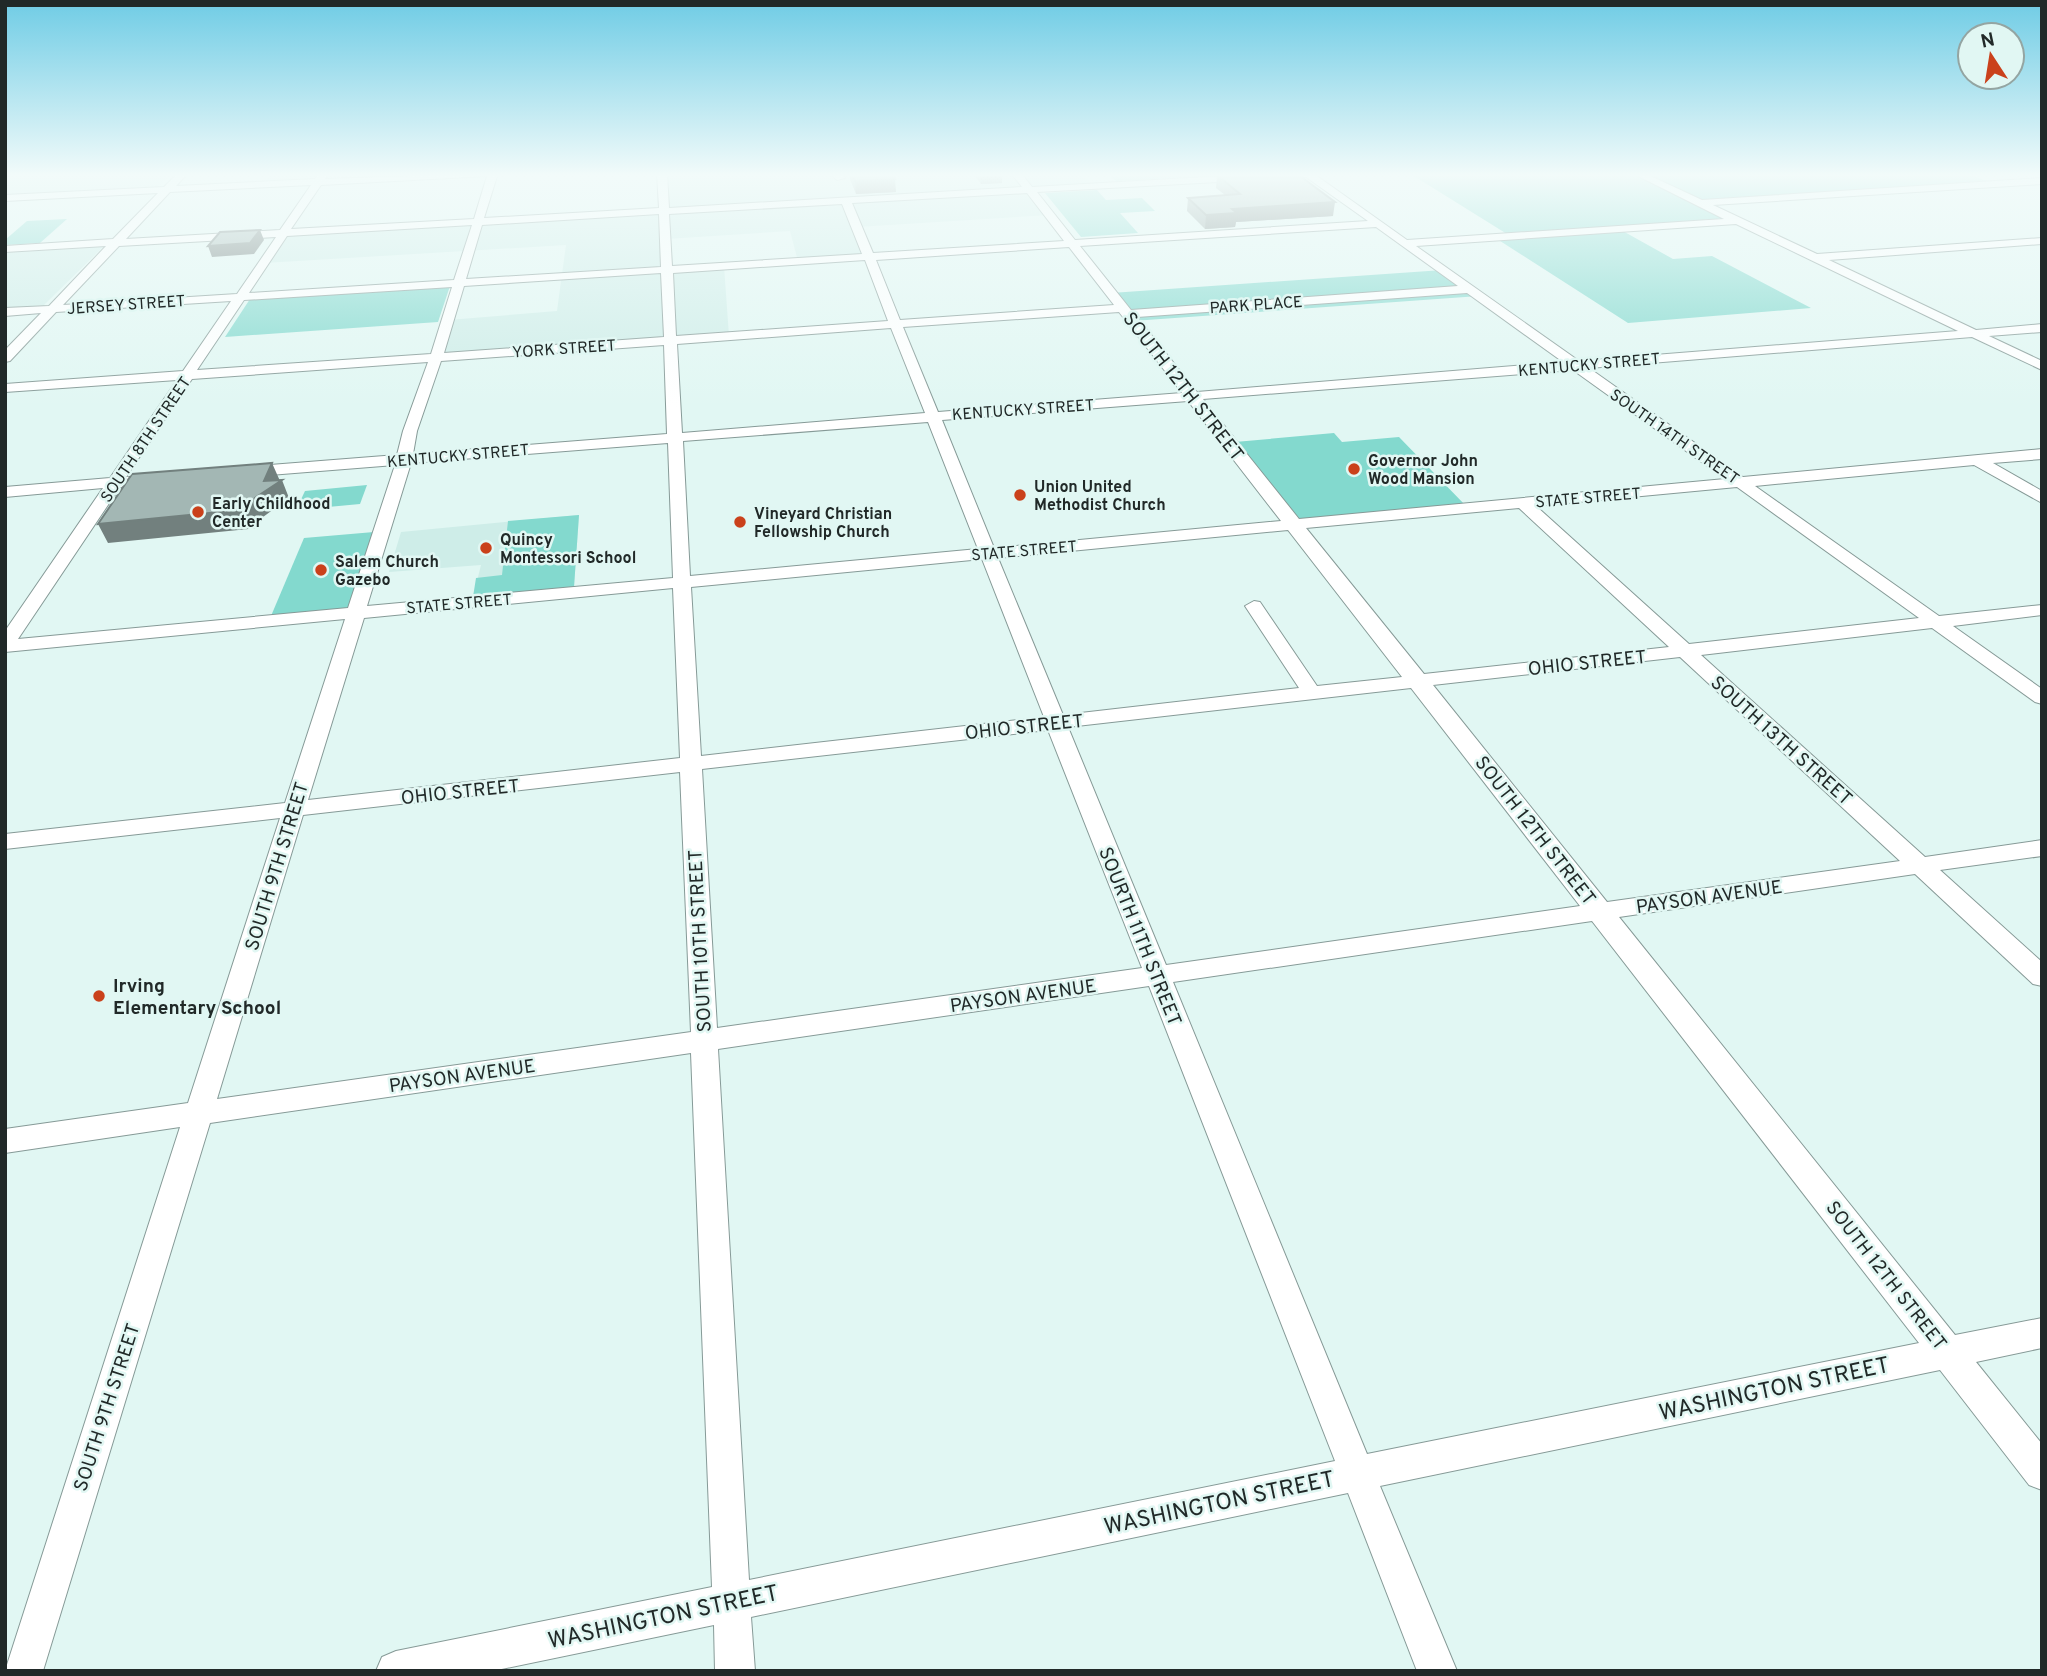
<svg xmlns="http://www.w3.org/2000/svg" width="2047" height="1676" font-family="Overpass,sans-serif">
<rect width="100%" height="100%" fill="#e1f7f3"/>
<g fill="#ceede8">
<polygon points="5,173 172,173 158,187 5,195"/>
<polygon points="271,173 406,173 264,182"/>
<polygon points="662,173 1081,173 1093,186 1030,190 1050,215 857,227 869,257 798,261 790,231 666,239 667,269 724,266 729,336 436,357 448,320 557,311 566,245 264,263 284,233 664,210"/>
<polygon points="103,247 44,305 5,308 5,253"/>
<polygon points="579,515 574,587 473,597 481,565 389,572 401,532"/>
</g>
<g fill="#83d9ce">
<polygon points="1152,173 1252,173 1116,181 1111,177"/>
<polygon points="1409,173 1637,173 1731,218 1507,234"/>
<polygon points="1644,173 1964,173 1990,182 1703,201"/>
<polygon points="1097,190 1106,200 1142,198 1155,211 1120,213 1138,233 1081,237 1045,193"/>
<polygon points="67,219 40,243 5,245 5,240 27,221"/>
<polygon points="1621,230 1673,259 1712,256 1811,308 1628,323 1497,239"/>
<polygon points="1443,270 1479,296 1133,321 1111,293"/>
<polygon points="450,286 438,322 225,337 250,299"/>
<polygon points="1334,433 1342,442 1399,437 1466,506 1296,523 1235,442"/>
<polygon points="367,485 360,504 296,510 305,491"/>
<polygon points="579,515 574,587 473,597 476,578 502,575 508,521"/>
<polygon points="374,532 348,608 271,616 304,538"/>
</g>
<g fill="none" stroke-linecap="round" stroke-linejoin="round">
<g stroke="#869a97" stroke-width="2">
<g id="minor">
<path d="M178,173H188L176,186L315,179L319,173H329L325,179L498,173L484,218L659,208L657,173H667L669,208L1022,187L1011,173H1021L1032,187L1277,173H1325L1317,176L1407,240L1724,219L1632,173H1644L1702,200L2042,178V184L1713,205L1817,254L2042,238V244L1829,260L1976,330L2042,324V332L1989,336L2042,361V370L1972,337L1589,368L1743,477L2042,449V459L1993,463L2042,491V503L1974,465L1755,486L1939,616L2042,605V615L1953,626L2042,689V704L2035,702L1932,628L1701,655L1925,857L2042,840V856L1940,870L2042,962V986L2033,984L1915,874L1619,917L1955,1335L2042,1318V1348L1976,1362L2042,1444V1490L2029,1485L1940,1370L1380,1486L1457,1671H1417L1348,1493L751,1617L755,1671H715L714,1625L492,1671H376L382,1657L396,1651L712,1587L691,1053L210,1123L43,1671H5L180,1127L5,1153V1129L188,1103L280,818L5,849V834L285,803L345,619L5,652V631L103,488L5,497V487L110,478L177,380L5,392V384L183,371L231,301L56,312L10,361L5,362V350L41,313L5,316V308L49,306L106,246L5,252V246L113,239L158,193L5,201V195L164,187ZM487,176L474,219L291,229L321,185ZM1306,177L1368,221L1075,240L1037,192ZM311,185L280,230L126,239L170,192ZM1027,193L1064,241L873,253L852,203ZM842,204L862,254L672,266L669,214ZM659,214L661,267L466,279L482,225ZM1736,224L1958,331L1579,361L1416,246ZM472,225L454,280L249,293L287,236ZM1376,227L1458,286L1131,310L1080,246ZM276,237L237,294L63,305L119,246ZM1069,247L1114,305L900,320L876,260ZM865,260L888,321L676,336L673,273ZM661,273L664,337L444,353L464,286ZM452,287L431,354L197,370L244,300ZM1467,293L1563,362L1197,392L1137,317ZM1119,312L1182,393L938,412L903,327ZM891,328L925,413L682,433L677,344ZM664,345L667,434L413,454L417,431L441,361ZM428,362L403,431L397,455L245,467L237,472L245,477L395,465L348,608L18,639L120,487L158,484L166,479L158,474L126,477L192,379ZM1573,370L1725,479L1299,519L1203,399ZM1188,401L1281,521L994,548L942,420ZM928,422L978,549L690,576L683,441ZM668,443L673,578L367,606L411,463ZM1737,487L1919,618L1689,644L1536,506ZM1519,508L1669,647L1424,674L1306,528ZM1288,530L1402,677L1317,686L1260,602L1254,601L1245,606L1299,688L1063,715L998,558ZM982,559L1044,717L701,756L691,587ZM673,588L680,758L308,800L364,618ZM1680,657L1900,861L1607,902L1433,685ZM1411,688L1580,906L1166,965L1068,727ZM1048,730L1142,968L717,1028L702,769ZM680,772L691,1032L217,1099L303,815ZM1592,921L1919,1343L1367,1454L1173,982ZM1149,986L1335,1461L749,1580L718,1049Z"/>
<polygon points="829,173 839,173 845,178 837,180"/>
</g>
</g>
<use href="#minor" fill="#fff" fill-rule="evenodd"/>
</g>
<g fill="#8c9d9b">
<polygon points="334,173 381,173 380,174 335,176"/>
<polygon points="849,173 892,173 896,192 856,194 850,179"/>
<polygon points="973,173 1002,173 1002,183 981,184"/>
<polygon points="1217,175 1333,216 1236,222 1235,227 1205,229 1187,211 1188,198 1225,195 1216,188"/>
</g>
<g fill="#72807e">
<polygon points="981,173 1002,173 1002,183 981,184"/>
<polygon points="895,179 896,192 856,194 855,181"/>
<polygon points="1335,202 1333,216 1236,222 1235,227 1205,229 1206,215 1232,209"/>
<polygon points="260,230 264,240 254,254 212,257 208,246"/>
<polygon points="272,463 280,481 282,480 289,498 263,517 258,528 108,543 98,524 264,481"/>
</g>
<g fill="#a3b7b4" stroke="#72807e" stroke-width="2">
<polygon points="852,173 892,173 895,179 855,181"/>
<polygon points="1258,173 1296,173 1335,202 1232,209 1237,213 1206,215 1188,198 1240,194 1217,175"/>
<polygon points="260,230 250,243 208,246 220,232"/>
<polygon points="272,463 264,481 282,480 255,498 250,509 98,524 132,474"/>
</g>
<linearGradient id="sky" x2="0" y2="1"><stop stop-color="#6fcce5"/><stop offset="0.43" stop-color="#f2fbfa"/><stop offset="1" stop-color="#f2fbfa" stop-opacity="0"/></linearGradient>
<rect width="2047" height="407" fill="url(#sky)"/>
<g fill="#ca411b" stroke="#e1f7f3" stroke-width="2.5">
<circle cx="1354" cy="469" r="7"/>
<circle cx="1020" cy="495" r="7"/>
<circle cx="198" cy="512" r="7"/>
<circle cx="740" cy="522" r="7"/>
<circle cx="486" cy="548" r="7"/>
<circle cx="321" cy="570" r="7"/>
<circle cx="99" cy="996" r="7"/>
</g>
<g text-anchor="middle" stroke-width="5" stroke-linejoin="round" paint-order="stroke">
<g font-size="16" fill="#212928" stroke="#e1f7f3">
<text transform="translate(126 304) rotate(-4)" y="6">JERSEY STREET</text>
<text transform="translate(1256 304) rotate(-4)" y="6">PARK PLACE</text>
<text transform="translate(564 348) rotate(-4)" y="6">YORK STREET</text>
<text transform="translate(1589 364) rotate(-5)" y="6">KENTUCKY STREET</text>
<text transform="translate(1023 409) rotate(-4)" y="6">KENTUCKY STREET</text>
<text transform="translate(1675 436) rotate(35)" y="6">SOUTH 14TH STREET</text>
<text transform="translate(145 439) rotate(-56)" y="6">SOUTH 8TH STREET</text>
<text transform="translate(458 455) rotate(-5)" y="6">KENTUCKY STREET</text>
<text transform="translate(1588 497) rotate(-5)" y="6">STATE STREET</text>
<text transform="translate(1024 550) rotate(-5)" y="6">STATE STREET</text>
<text transform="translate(459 603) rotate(-5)" y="6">STATE STREET</text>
</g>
<g font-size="16" font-weight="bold" fill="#212928" stroke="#e1f7f3" text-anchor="start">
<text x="1368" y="466">Governor John<tspan x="1368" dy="18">Wood Mansion</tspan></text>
<text x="1034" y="492">Union United<tspan x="1034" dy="18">Methodist Church</tspan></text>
<text x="212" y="509">Early Childhood<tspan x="212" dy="18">Center</tspan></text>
<text x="754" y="519">Vineyard Christian<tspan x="754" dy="18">Fellowship Church</tspan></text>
<text x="500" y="545">Quincy<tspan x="500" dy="18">Montessori School</tspan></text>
<text x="335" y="567">Salem Church<tspan x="335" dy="18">Gazebo</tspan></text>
</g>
<g font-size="19" fill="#212928" stroke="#e1f7f3">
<text transform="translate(1184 386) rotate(52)" y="7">SOUTH 12TH STREET</text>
<text transform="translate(1587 662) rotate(-6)" y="7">OHIO STREET</text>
<text transform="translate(1024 726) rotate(-6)" y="7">OHIO STREET</text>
<text transform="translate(1782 740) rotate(42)" y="7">SOUTH 13TH STREET</text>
<text transform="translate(460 791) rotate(-6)" y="7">OHIO STREET</text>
<text transform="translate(1536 830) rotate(52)" y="7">SOUTH 12TH STREET</text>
<text transform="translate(276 866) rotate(-73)" y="7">SOUTH 9TH STREET</text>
<text transform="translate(1709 896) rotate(-8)" y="7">PAYSON AVENUE</text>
<text transform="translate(1141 936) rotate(68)" y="7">SOURTH 11TH STREET</text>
<text transform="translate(699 941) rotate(-93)" y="7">SOUTH 10TH STREET</text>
<text transform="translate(1023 995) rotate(-8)" y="7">PAYSON AVENUE</text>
<text transform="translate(462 1075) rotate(-8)" y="7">PAYSON AVENUE</text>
<text transform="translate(1887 1275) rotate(52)" y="7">SOUTH 12TH STREET</text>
<text transform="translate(106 1407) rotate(-72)" y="7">SOUTH 9TH STREET</text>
</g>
<g font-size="19" font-weight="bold" fill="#212928" stroke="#e1f7f3" text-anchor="start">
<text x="113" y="992">Irving<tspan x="113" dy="22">Elementary School</tspan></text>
</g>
<g font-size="23" fill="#212928" stroke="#e1f7f3">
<text transform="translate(1774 1388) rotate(-12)" y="8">WASHINGTON STREET</text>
<text transform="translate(1219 1502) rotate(-12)" y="8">WASHINGTON STREET</text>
<text transform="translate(663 1616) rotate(-12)" y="8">WASHINGTON STREET</text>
</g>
</g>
<rect width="2047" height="1676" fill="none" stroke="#212928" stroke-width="14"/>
<g transform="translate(1991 56) rotate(348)"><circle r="33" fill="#e1f7f3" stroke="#94a5a2" stroke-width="2"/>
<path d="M0-5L12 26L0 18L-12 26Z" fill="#ca411b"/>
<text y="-10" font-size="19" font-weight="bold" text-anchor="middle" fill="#212928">N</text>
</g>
</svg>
